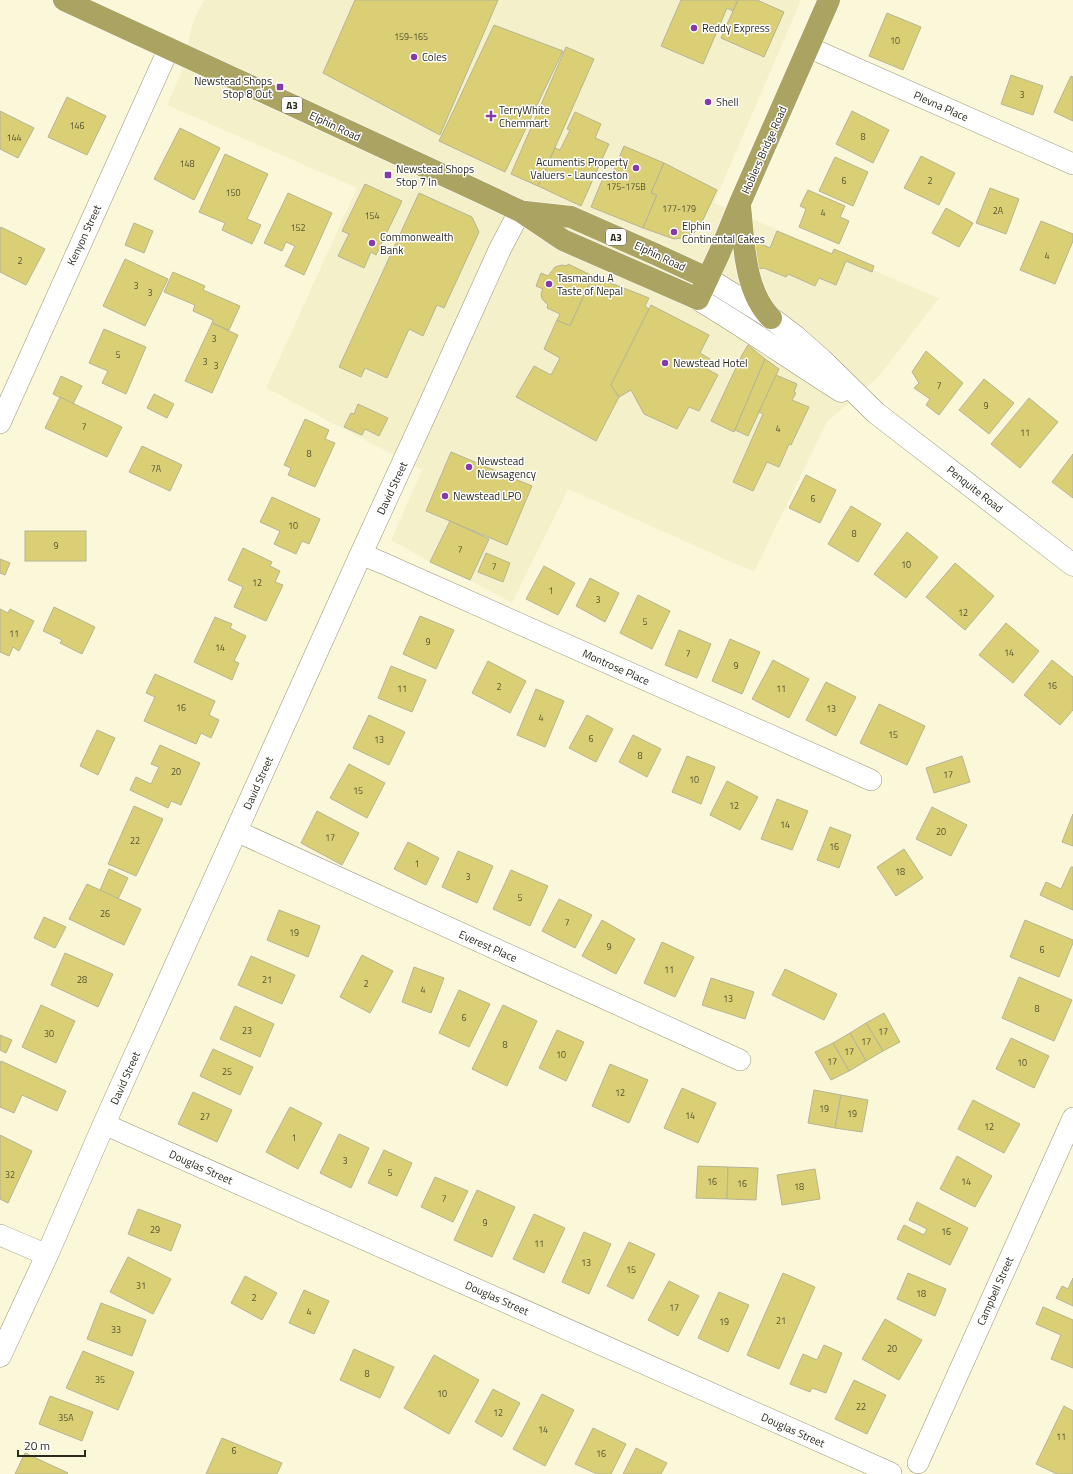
<svg xmlns="http://www.w3.org/2000/svg" width="1073" height="1474" font-family="'Titillium Web',sans-serif">
<rect width="100%" height="100%" fill="#fbf8da"/>
<polygon fill="#f4f0ca" points="204,0 801,0 714,203 939,298 880,375 827,422 754,572 568,489 512,603 470,580 430,562 391,540 422,470 266,388 357,188 167,105 181,73 193,22"/>
<g fill="#dacf74" stroke="#b6b497">
<polygon points="355,0 498,0 440,135 323,73"/>
<polygon points="681,0 738,0 733,11 727,8 703,64 661,46"/>
<polygon points="738,0 757,0 784,12 764,57 721,38"/>
<polygon points="887,13 921,27 903,70 869,56"/>
<polygon points="494,25 563,51 505,172 439,141"/>
<polygon points="566,47 594,59 538,186 511,174"/>
<polygon points="1011,75 1043,86 1033,115 1001,104"/>
<polygon points="1071,76 1073,77 1073,121 1054,112"/>
<polygon points="67,97 106,116 87,155 48,137"/>
<polygon points="0,111 34,128 18,158 0,149"/>
<polygon points="852,111 889,130 873,163 836,144"/>
<polygon points="575,112 601,124 595,138 609,144 581,206 538,186 555,148 560,150 570,130 567,129"/>
<polygon points="180,128 220,148 194,200 154,179"/>
<polygon points="624,146 664,163 651,193 657,195 643,228 591,207 603,178 609,181"/>
<polygon points="225,154 268,174 247,219 261,225 252,244 222,230 225,223 199,212"/>
<polygon points="921,156 955,173 939,205 904,188"/>
<polygon points="835,157 868,172 853,206 819,191"/>
<polygon points="664,163 717,190 701,224 694,233 684,238 674,239 643,228 657,195 651,193"/>
<polygon points="365,184 402,201 376,255 371,252 364,268 338,256 349,234 342,231"/>
<polygon points="990,188 1019,199 1006,234 976,223"/>
<polygon points="808,190 845,206 840,217 849,221 839,244 799,227 806,209 800,206"/>
<polygon points="288,193 332,213 304,275 285,266 295,246 286,242 282,251 264,243"/>
<polygon points="419,193 472,217 479,232 444,308 437,305 423,336 409,329 387,378 365,368 361,377 339,367"/>
<polygon points="946,208 973,223 959,247 932,233"/>
<polygon points="1041,221 1073,234 1073,241 1055,284 1020,270"/>
<polygon points="134,223 153,231 144,253 125,245"/>
<polygon points="1,227 45,249 26,285 0,272 0,230"/>
<polygon points="777,231 832,254 834,249 874,266 872,272 846,261 836,285 819,278 815,286 788,274 786,277 764,268 758,269 754,241 770,248"/>
<polygon points="125,259 168,279 145,326 103,306"/>
<polygon points="568,264 593,276 570,326 557,320 560,314 547,308 548,305 542,299 541,294 543,289 536,286 541,273 548,276 555,267 562,265 567,266"/>
<polygon points="173,272 205,286 203,290 240,306 229,330 212,323 213,320 193,311 195,305 164,292"/>
<polygon points="593,276 649,298 645,306 649,309 611,385 619,397 596,441 516,397 534,366 551,375 560,358 544,349 557,320 570,326"/>
<polygon points="651,305 709,335 700,353 710,359 705,368 718,375 699,411 689,407 677,429 644,414 631,390 619,397 611,385"/>
<polygon points="212,323 238,335 212,393 185,381"/>
<polygon points="104,329 146,347 126,394 102,383 108,371 89,363"/>
<polygon points="748,345 765,359 734,432 711,421 742,355"/>
<polygon points="926,351 963,383 939,415 926,405 930,399 914,388 919,383 912,372"/>
<polygon points="765,359 779,369 748,436 735,430"/>
<polygon points="776,375 797,384 794,392 796,393 792,400 809,407 791,445 789,444 779,467 767,462 753,491 733,482 763,414 759,412"/>
<polygon points="61,376 82,386 73,404 53,394"/>
<polygon points="984,379 1014,403 989,434 959,410"/>
<polygon points="154,394 174,404 167,418 147,408"/>
<polygon points="60,397 122,427 107,457 45,428"/>
<polygon points="1029,398 1058,422 1020,468 991,444"/>
<polygon points="358,404 388,418 379,436 365,429 362,435 344,427 351,413 354,414"/>
<polygon points="305,419 329,430 325,439 335,443 315,487 288,475 291,468 284,465"/>
<polygon points="142,446 182,465 170,491 129,472"/>
<polygon points="451,452 532,486 507,545 426,511"/>
<polygon points="1073,454 1073,498 1052,482"/>
<polygon points="806,475 836,490 820,523 789,508"/>
<polygon points="272,497 320,519 309,544 302,541 296,554 274,544 280,531 260,522"/>
<polygon points="851,506 881,524 858,562 828,544"/>
<polygon points="450,521 489,539 470,580 430,562"/>
<rect x="25" y="531" width="61" height="30"/>
<polygon points="907,532 938,557 906,598 874,574"/>
<polygon points="243,548 272,562 270,566 280,571 275,582 283,585 266,621 234,607 243,587 228,580"/>
<polygon points="486,553 510,563 503,582 478,572"/>
<polygon points="0,559 10,563 5,575 0,573"/>
<polygon points="955,563 994,596 965,630 926,597"/>
<polygon points="544,566 575,583 558,615 526,599"/>
<polygon points="590,578 619,593 605,622 576,606"/>
<polygon points="638,595 670,611 652,649 620,633"/>
<polygon points="54,607 95,627 82,654 60,643 62,640 43,631"/>
<polygon points="0,609 8,613 10,609 34,621 19,651 13,647 9,656 0,652"/>
<polygon points="420,616 454,630 436,669 403,654"/>
<polygon points="215,617 232,624 230,628 246,636 234,661 239,663 232,680 194,662"/>
<polygon points="1006,623 1039,651 1013,683 979,655"/>
<polygon points="679,630 711,644 697,678 665,665"/>
<polygon points="730,639 760,652 742,694 712,681"/>
<polygon points="773,660 809,679 789,718 752,699"/>
<polygon points="1052,660 1073,677 1073,710 1060,725 1024,695"/>
<polygon points="488,661 526,681 510,713 472,693"/>
<polygon points="391,666 426,680 412,712 378,698"/>
<polygon points="155,674 215,701 209,715 219,720 211,738 201,733 196,744 144,721 155,697 146,693"/>
<polygon points="826,682 856,697 836,736 806,720"/>
<polygon points="536,689 564,701 545,747 517,735"/>
<polygon points="879,704 925,726 907,765 860,743"/>
<polygon points="369,715 405,732 389,765 353,748"/>
<polygon points="587,715 613,729 596,762 569,748"/>
<polygon points="97,730 115,738 98,775 80,766"/>
<polygon points="633,735 661,749 647,777 619,762"/>
<polygon points="160,745 200,763 181,805 171,801 168,808 130,790 136,777 151,784 159,767 151,764"/>
<polygon points="687,756 715,767 701,804 672,792"/>
<polygon points="962,756 970,782 934,793 926,768"/>
<polygon points="349,764 385,783 367,818 330,798"/>
<polygon points="727,781 758,797 740,830 710,815"/>
<polygon points="777,799 808,811 792,850 761,839"/>
<polygon points="134,806 163,819 136,876 108,864"/>
<polygon points="932,807 967,825 951,856 916,839"/>
<polygon points="317,811 359,833 342,865 301,843"/>
<polygon points="1073,814 1073,846 1062,842"/>
<polygon points="830,827 851,835 839,868 817,860"/>
<polygon points="408,842 439,858 426,885 394,869"/>
<polygon points="904,849 923,878 896,896 877,867"/>
<polygon points="458,851 493,866 477,903 442,887"/>
<polygon points="1071,867 1073,867 1073,910 1040,895 1046,882 1061,889"/>
<polygon points="109,869 128,878 118,899 100,890"/>
<polygon points="511,870 548,886 530,926 493,909"/>
<polygon points="87,884 141,909 124,945 69,919"/>
<polygon points="559,899 592,915 575,948 542,931"/>
<polygon points="279,910 320,926 308,957 267,940"/>
<polygon points="44,917 66,927 55,948 34,938"/>
<polygon points="602,920 635,939 616,974 582,956"/>
<polygon points="1025,920 1073,940 1073,943 1059,977 1010,957"/>
<polygon points="662,942 694,957 675,997 644,983"/>
<polygon points="65,953 113,974 98,1007 51,985"/>
<polygon points="362,955 393,971 370,1013 340,997"/>
<polygon points="251,956 295,975 282,1004 238,985"/>
<polygon points="414,967 444,978 431,1013 402,1002"/>
<polygon points="785,969 837,994 824,1020 772,995"/>
<polygon points="1019,977 1072,1000 1054,1041 1002,1018"/>
<polygon points="711,978 754,992 745,1019 702,1005"/>
<polygon points="459,990 490,1004 469,1047 439,1033"/>
<polygon points="41,1005 75,1021 56,1063 22,1047"/>
<polygon points="503,1005 537,1021 507,1086 472,1069"/>
<polygon points="235,1006 274,1024 260,1057 220,1039"/>
<polygon points="884,1013 900,1042 883,1051 866,1023"/>
<polygon points="866,1023 883,1051 866,1061 850,1033"/>
<polygon points="557,1030 584,1042 566,1081 539,1068"/>
<polygon points="850,1033 866,1061 849,1071 833,1043"/>
<polygon points="0,1035 12,1040 6,1053 0,1050"/>
<polygon points="1011,1038 1049,1056 1034,1088 996,1069"/>
<polygon points="833,1043 849,1071 831,1080 815,1052"/>
<polygon points="213,1049 253,1067 240,1095 200,1076"/>
<polygon points="1,1061 66,1091 57,1111 22,1095 14,1113 0,1107 0,1064"/>
<polygon points="610,1064 648,1080 629,1123 592,1106"/>
<polygon points="682,1088 716,1103 698,1143 664,1128"/>
<polygon points="814,1090 841,1095 835,1128 808,1123"/>
<polygon points="193,1092 232,1110 217,1142 178,1124"/>
<polygon points="841,1095 868,1100 862,1132 835,1128"/>
<polygon points="973,1100 1020,1124 1004,1153 958,1129"/>
<polygon points="290,1107 322,1123 298,1169 266,1152"/>
<polygon points="339,1134 369,1148 351,1188 320,1173"/>
<polygon points="0,1135 32,1151 8,1203 0,1199"/>
<polygon points="384,1150 412,1163 397,1196 368,1183"/>
<polygon points="957,1156 992,1176 975,1207 940,1189"/>
<polygon points="698,1166 728,1167 727,1199 696,1198"/>
<polygon points="728,1167 758,1168 756,1200 727,1199"/>
<polygon points="815,1169 820,1199 782,1205 777,1175"/>
<polygon points="435,1177 468,1191 453,1222 421,1207"/>
<polygon points="477,1190 515,1207 492,1257 454,1240"/>
<polygon points="917,1202 968,1228 950,1265 897,1239 904,1225 924,1235 927,1229 909,1220"/>
<polygon points="138,1209 181,1225 171,1251 128,1234"/>
<polygon points="534,1214 565,1228 544,1273 513,1259"/>
<polygon points="584,1232 611,1244 589,1294 562,1282"/>
<polygon points="629,1242 655,1254 633,1299 607,1286"/>
<polygon points="128,1257 171,1279 153,1314 110,1292"/>
<polygon points="783,1273 815,1287 779,1369 747,1355"/>
<polygon points="908,1273 946,1289 935,1316 897,1299"/>
<polygon points="245,1276 277,1293 262,1320 231,1303"/>
<polygon points="1073,1278 1073,1306 1056,1298 1062,1286 1068,1289"/>
<polygon points="669,1281 699,1296 678,1336 648,1320"/>
<polygon points="304,1290 329,1301 314,1334 289,1323"/>
<polygon points="719,1292 749,1305 728,1352 698,1338"/>
<polygon points="101,1303 146,1320 132,1356 87,1339"/>
<polygon points="1043,1307 1073,1320 1073,1368 1051,1359 1061,1335 1036,1324"/>
<polygon points="885,1319 922,1340 899,1380 862,1359"/>
<polygon points="824,1345 842,1353 826,1393 812,1388 810,1392 790,1384 803,1354 817,1360"/>
<polygon points="354,1349 394,1367 380,1398 340,1380"/>
<polygon points="83,1351 134,1372 118,1410 66,1388"/>
<polygon points="434,1355 479,1380 449,1434 404,1408"/>
<polygon points="854,1380 886,1395 867,1434 835,1419"/>
<polygon points="493,1389 520,1403 502,1437 475,1422"/>
<polygon points="542,1394 574,1410 545,1466 513,1449"/>
<polygon points="50,1396 93,1412 82,1441 39,1424"/>
<polygon points="1064,1406 1073,1411 1073,1474 1057,1474 1036,1464"/>
<polygon points="593,1428 626,1444 611,1474 597,1474 575,1464"/>
<polygon points="222,1438 282,1463 277,1474 206,1474"/>
<polygon points="636,1448 667,1463 661,1474 623,1474"/>
<polygon points="25,1453 68,1473 67,1474 15,1474"/>
</g>
<g fill="none" stroke-linecap="round" stroke-linejoin="round">
<g stroke="#989579" stroke-width="22">
<g id="minor">
<polyline points="808,47 1073,164"/>
<polyline points="0,423 169,48"/>
<polyline points="361,554 385,564 871,780"/>
<polyline points="236,831 740,1060"/>
<polyline points="104,1124 891,1473"/>
<polyline points="0,1235 47,1255"/>
<polyline points="918,1463 1073,1118"/>
</g>
</g>
<g stroke="#989579" stroke-width="23">
<g id="tertiary">
<polyline points="707,278 771,318 796,337 822,360 876,413 1073,565"/>
<path d="M698,299C747,328 793,361 841,391"/>
<polyline points="0,1356 47,1255 104,1124 361,554 424,417 500,249 520,211"/>
</g>
</g>
<g stroke="#fff" stroke-width="23">
<g id="trunk">
<polyline points="64,0 482,193 520,211 563,240 698,299 719,254 740,203 829,0"/>
<path d="M740,206C744,242 744,291 771,318"/>
<polyline points="525,212 571,217 655,254 707,278"/>
</g>
</g>
<use href="#minor" stroke="#fff" stroke-width="21"/>
<use href="#tertiary" stroke="#fff" stroke-width="22"/>
<use href="#trunk" stroke="#aba362" stroke-width="22"/>
</g>
<g fill="#8639ab" stroke="#fff" stroke-width="1.5">
<circle cx="694" cy="28" r="4"/>
<circle cx="414" cy="57" r="4"/>
<rect x="276" y="83" width="8" height="8" rx="2"/>
<circle cx="708" cy="102" r="4"/>
<path d="M489 110h4v4h4v4h-4v4h-4v-4h-4v-4h4z"/>
<circle cx="636" cy="168" r="4"/>
<rect x="384" y="171" width="8" height="8" rx="2"/>
<circle cx="674" cy="232" r="4"/>
<circle cx="372" cy="243" r="4"/>
<circle cx="549" cy="284" r="4"/>
<circle cx="665" cy="363" r="4"/>
<circle cx="469" cy="467" r="4"/>
<circle cx="445" cy="496" r="4"/>
</g>
<g text-anchor="middle" stroke-width="3" stroke-linejoin="round" paint-order="stroke">
<g font-size="9" fill="#575334">
<text x="411" y="40">159-165</text>
<text x="895" y="44">10</text>
<text x="1022" y="98">3</text>
<text x="77" y="129">146</text>
<text x="863" y="140">8</text>
<text x="14" y="141">144</text>
<text x="187" y="167">148</text>
<text x="844" y="184">6</text>
<text x="930" y="184">2</text>
<text x="626" y="190">175-175B</text>
<text x="233" y="196">150</text>
<text x="679" y="212">177-179</text>
<text x="998" y="214">2A</text>
<text x="823" y="216">4</text>
<text x="372" y="219">154</text>
<text x="298" y="231">152</text>
<text x="1047" y="259">4</text>
<text x="20" y="264">2</text>
<text x="136" y="289">3</text>
<text x="150" y="296">3</text>
<text x="214" y="342">3</text>
<text x="118" y="358">5</text>
<text x="205" y="365">3</text>
<text x="216" y="369">3</text>
<text x="939" y="389">7</text>
<text x="986" y="409">9</text>
<text x="84" y="430">7</text>
<text x="778" y="432">4</text>
<text x="1025" y="436">11</text>
<text x="309" y="457">8</text>
<text x="156" y="472">7A</text>
<text x="813" y="502">6</text>
<text x="293" y="529">10</text>
<text x="854" y="537">8</text>
<text x="56" y="549">9</text>
<text x="460" y="553">7</text>
<text x="906" y="568">10</text>
<text x="494" y="570">7</text>
<text x="257" y="586">12</text>
<text x="551" y="594">1</text>
<text x="598" y="603">3</text>
<text x="963" y="616">12</text>
<text x="645" y="625">5</text>
<text x="14" y="637">11</text>
<text x="428" y="645">9</text>
<text x="220" y="651">14</text>
<text x="1009" y="656">14</text>
<text x="688" y="657">7</text>
<text x="736" y="669">9</text>
<text x="1052" y="689">16</text>
<text x="499" y="690">2</text>
<text x="402" y="692">11</text>
<text x="781" y="692">11</text>
<text x="181" y="711">16</text>
<text x="831" y="712">13</text>
<text x="541" y="721">4</text>
<text x="893" y="738">15</text>
<text x="591" y="742">6</text>
<text x="379" y="743">13</text>
<text x="640" y="759">8</text>
<text x="176" y="775">20</text>
<text x="948" y="778">17</text>
<text x="694" y="783">10</text>
<text x="358" y="794">15</text>
<text x="734" y="809">12</text>
<text x="785" y="828">14</text>
<text x="941" y="835">20</text>
<text x="330" y="841">17</text>
<text x="135" y="844">22</text>
<text x="834" y="850">16</text>
<text x="417" y="867">1</text>
<text x="900" y="875">18</text>
<text x="468" y="880">3</text>
<text x="520" y="901">5</text>
<text x="105" y="917">26</text>
<text x="567" y="926">7</text>
<text x="294" y="936">19</text>
<text x="609" y="950">9</text>
<text x="1042" y="953">6</text>
<text x="669" y="973">11</text>
<text x="82" y="983">28</text>
<text x="267" y="983">21</text>
<text x="366" y="987">2</text>
<text x="423" y="993">4</text>
<text x="728" y="1002">13</text>
<text x="1037" y="1012">8</text>
<text x="464" y="1021">6</text>
<text x="247" y="1034">23</text>
<text x="883" y="1035">17</text>
<text x="49" y="1037">30</text>
<text x="866" y="1045">17</text>
<text x="505" y="1048">8</text>
<text x="849" y="1055">17</text>
<text x="561" y="1058">10</text>
<text x="832" y="1065">17</text>
<text x="1022" y="1066">10</text>
<text x="227" y="1075">25</text>
<text x="620" y="1096">12</text>
<text x="824" y="1112">19</text>
<text x="852" y="1117">19</text>
<text x="690" y="1119">14</text>
<text x="205" y="1120">27</text>
<text x="989" y="1130">12</text>
<text x="294" y="1141">1</text>
<text x="345" y="1164">3</text>
<text x="390" y="1176">5</text>
<text x="10" y="1178">32</text>
<text x="712" y="1185">16</text>
<text x="966" y="1185">14</text>
<text x="742" y="1187">16</text>
<text x="799" y="1190">18</text>
<text x="444" y="1202">7</text>
<text x="485" y="1226">9</text>
<text x="155" y="1233">29</text>
<text x="946" y="1235">16</text>
<text x="539" y="1247">11</text>
<text x="586" y="1266">13</text>
<text x="631" y="1273">15</text>
<text x="141" y="1289">31</text>
<text x="921" y="1297">18</text>
<text x="254" y="1301">2</text>
<text x="674" y="1311">17</text>
<text x="309" y="1315">4</text>
<text x="781" y="1324">21</text>
<text x="724" y="1325">19</text>
<text x="116" y="1333">33</text>
<text x="892" y="1352">20</text>
<text x="367" y="1377">8</text>
<text x="100" y="1383">35</text>
<text x="442" y="1397">10</text>
<text x="861" y="1410">22</text>
<text x="498" y="1416">12</text>
<text x="66" y="1421">35A</text>
<text x="543" y="1433">14</text>
<text x="1061" y="1440">11</text>
<text x="234" y="1454">6</text>
<text x="601" y="1457">16</text>
</g>
<g fill="#fff" stroke="#6b6a62" stroke-width="1">
<rect x="282" y="97" width="20" height="16" rx="3"/>
<rect x="606" y="229" width="20" height="16" rx="3"/>
</g>
<g font-size="10" font-weight="bold" fill="#2b2a1f">
<text x="292" y="109">A3</text>
<text x="616" y="241">A3</text>
</g>
<g font-size="11" fill="#2b2a1f" stroke="#fff" text-anchor="start">
<text x="702" y="32">Reddy Express</text>
<text x="422" y="61">Coles</text>
<text x="272" y="85" text-anchor="end">Newstead Shops<tspan x="272" dy="13">Stop 8 Out</tspan></text>
<text x="716" y="106">Shell</text>
<text x="499" y="114">TerryWhite<tspan x="499" dy="13">Chemmart</tspan></text>
<text x="628" y="166" text-anchor="end">Acumentis Property<tspan x="628" dy="13">Valuers - Launceston</tspan></text>
<text x="396" y="173">Newstead Shops<tspan x="396" dy="13">Stop 7 In</tspan></text>
<text x="682" y="230">Elphin<tspan x="682" dy="13">Continental Cakes</tspan></text>
<text x="380" y="241">Commonwealth<tspan x="380" dy="13">Bank</tspan></text>
<text x="557" y="282">Tasmandu A<tspan x="557" dy="13">Taste of Nepal</tspan></text>
<text x="673" y="367">Newstead Hotel</text>
<text x="477" y="465">Newstead<tspan x="477" dy="13">Newsagency</tspan></text>
<text x="453" y="500">Newstead LPO</text>
</g>
<g font-size="11" fill="#2b2a1f" stroke="#fff">
<text transform="translate(941 106) rotate(24)" y="4">Plevna Place</text>
<text transform="translate(335 126) rotate(25)" y="4">Elphin Road</text>
<text transform="translate(764 150) rotate(-66)" y="4">Hoblers Bridge Road</text>
<text transform="translate(84 235) rotate(-65)" y="4">Kenyon Street</text>
<text transform="translate(660 256) rotate(25)" y="4">Elphin Road</text>
<text transform="translate(392 488) rotate(-65)" y="4">David Street</text>
<text transform="translate(975 489) rotate(38)" y="4">Penquite Road</text>
<text transform="translate(616 667) rotate(24)" y="4">Montrose Place</text>
<text transform="translate(258 783) rotate(-66)" y="4">David Street</text>
<text transform="translate(488 946) rotate(24)" y="4">Everest Place</text>
<text transform="translate(125 1078) rotate(-66)" y="4">David Street</text>
<text transform="translate(201 1167) rotate(24)" y="4">Douglas Street</text>
<text transform="translate(995 1291) rotate(-66)" y="4">Campbell Street</text>
<text transform="translate(497 1298) rotate(24)" y="4">Douglas Street</text>
<text transform="translate(793 1430) rotate(24)" y="4">Douglas Street</text>
</g>
</g>
<path d="M18 1450v6h67v-6" fill="none" stroke="#2b2a1f" stroke-width="2"/>
<text x="24" y="1450" font-size="12" fill="#2b2a1f" stroke="#ffffff" stroke-width="3" paint-order="stroke">20 m</text>
</svg>
